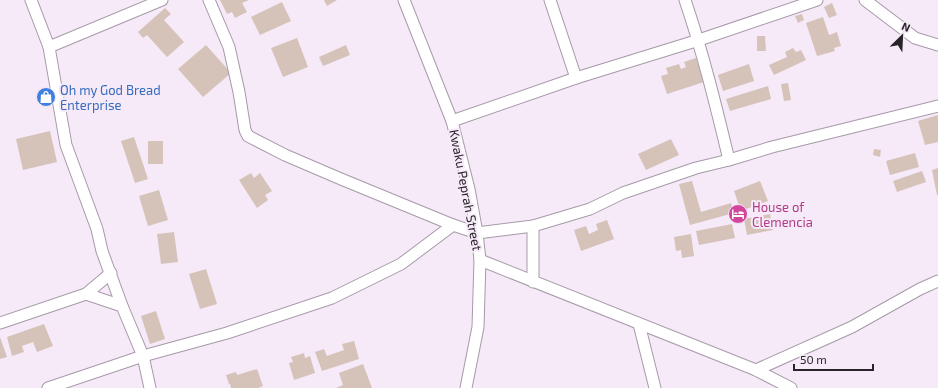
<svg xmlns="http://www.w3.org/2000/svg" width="938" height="388" font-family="'Exo 2',sans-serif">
<rect width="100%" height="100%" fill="#f6e9f8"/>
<g fill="#d5c3ba">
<polygon points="220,0 249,0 242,3 247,12 235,18 232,12 227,14"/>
<polygon points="324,0 337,0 327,6"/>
<polygon points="282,2 291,21 260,35 251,17"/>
<polygon points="832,3 837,15 829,18 824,7"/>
<polygon points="165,8 171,14 164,20 184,42 167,57 147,35 143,38 138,32"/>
<polygon points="802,14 804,20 798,23 795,16"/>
<polygon points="823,17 829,35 837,32 841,46 834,48 835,51 817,56 806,23"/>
<polygon points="757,36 765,36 766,51 757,51"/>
<polygon points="297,38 308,67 283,77 271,48"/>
<polygon points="206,45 231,73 203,97 178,69"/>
<polygon points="346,45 350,55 323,66 319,57"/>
<polygon points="793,48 796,52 801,50 806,60 774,75 769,65 787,57 785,52"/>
<polygon points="696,58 704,82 667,94 661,76 668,74 666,68 679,64 681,69 686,67 684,62"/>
<polygon points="749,64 754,81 723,91 718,75"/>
<polygon points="788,83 791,100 784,101 781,84"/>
<polygon points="768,86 771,99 730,111 726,99"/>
<polygon points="938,115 938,142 925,145 918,121"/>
<polygon points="50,131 57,162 23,170 16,139"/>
<polygon points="134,137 148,179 135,183 121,141"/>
<polygon points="671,139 679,155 646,170 638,154"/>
<rect x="148" y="141" width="15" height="23"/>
<polygon points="874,149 881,150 880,157 873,155"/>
<polygon points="915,153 919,167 890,175 886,161"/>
<polygon points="938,168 938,195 937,195 932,170"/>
<polygon points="922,171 926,182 897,192 893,181"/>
<polygon points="251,173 254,178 260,173 272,191 265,195 268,200 257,208 239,180"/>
<polygon points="692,181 701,212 731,203 734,213 690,225 679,184"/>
<polygon points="760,181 768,201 741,211 734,191"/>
<polygon points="159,190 168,220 148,226 139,196"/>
<polygon points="770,214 773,230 747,235 744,219"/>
<polygon points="607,220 614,239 581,251 574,230 586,226 589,234 598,230 596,224"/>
<polygon points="732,224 735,238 699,245 696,231"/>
<polygon points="174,232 178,262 161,264 157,234"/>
<polygon points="691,234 694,256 682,258 681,250 676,251 674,237"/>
<polygon points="206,269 217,304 200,309 189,274"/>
<polygon points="156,311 165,339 150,344 141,316"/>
<polygon points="44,324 53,346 37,352 33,342 22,346 24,352 12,356 7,337"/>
<polygon points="0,337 7,357 0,359"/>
<polygon points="354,341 359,359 322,371 315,352 324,349 327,356 344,350 342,344"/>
<polygon points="304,353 305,358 310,356 315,373 294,380 289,363 293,362 291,357"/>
<polygon points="363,364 372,388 336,388 343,385 339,373"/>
<polygon points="257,369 263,386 258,388 231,388 230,384 229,384 226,375 236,372 237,375"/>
</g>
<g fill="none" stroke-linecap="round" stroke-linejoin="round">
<g stroke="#a69aa8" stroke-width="13">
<g id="minor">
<polyline points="31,0 49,47 66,145 97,229 102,251 122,306 143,356 150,388"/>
<polyline points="209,0 229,47 239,92 245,130 248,136 285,155 341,179 453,225 477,233 533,226 590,209 623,193 696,168 729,160 772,147 938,106"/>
<polyline points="404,0 452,121 469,189 477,233 480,260 478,327 466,388"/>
<polyline points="550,0 576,78"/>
<path d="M685,0C703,53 716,106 729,160"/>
<polyline points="865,0 915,38 938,45"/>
<polyline points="49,47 162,0"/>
<polyline points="452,121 576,78 699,40 817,0"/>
<polyline points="533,226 533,282"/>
<polyline points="480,260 756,370 791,388"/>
<polyline points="86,294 122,306"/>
<polyline points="0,323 86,294 111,273"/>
<polyline points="639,324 655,388"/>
<polyline points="756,370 852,327 920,289 938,281"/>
<polyline points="48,388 143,356 227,333 332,298 401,264 453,225"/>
</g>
</g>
<use href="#minor" stroke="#fff" stroke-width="11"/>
</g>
<defs>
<g id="shop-disc" transform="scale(1)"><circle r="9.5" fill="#3f7fe0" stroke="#f6e9f8"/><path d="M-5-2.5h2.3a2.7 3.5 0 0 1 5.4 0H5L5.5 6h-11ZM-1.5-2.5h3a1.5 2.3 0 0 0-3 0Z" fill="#fff"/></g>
<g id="hotel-disc" transform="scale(1)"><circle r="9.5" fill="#d1479c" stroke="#f6e9f8"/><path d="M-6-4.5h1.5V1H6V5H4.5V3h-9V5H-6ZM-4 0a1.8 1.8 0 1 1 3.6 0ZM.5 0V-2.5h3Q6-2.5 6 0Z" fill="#fff"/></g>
</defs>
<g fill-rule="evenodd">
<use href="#shop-disc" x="46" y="97"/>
<use href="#hotel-disc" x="738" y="214"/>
</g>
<g text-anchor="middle" stroke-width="4" stroke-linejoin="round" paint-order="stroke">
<g font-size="13" fill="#366cbe" stroke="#f6e9f8" text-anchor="start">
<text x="60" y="95">Oh my God Bread<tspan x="60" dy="15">Enterprise</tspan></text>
</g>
<g font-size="13" fill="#282329" stroke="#f6e9f8">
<text transform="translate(466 190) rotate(79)" y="5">Kwaku Peprah Street</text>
</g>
<g font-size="13" fill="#b23c85" stroke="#f6e9f8" text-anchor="start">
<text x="752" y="212">House of<tspan x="752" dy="15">Clemencia</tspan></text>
</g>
</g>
<g transform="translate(902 36) rotate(24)" stroke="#f6e9f8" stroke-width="3" paint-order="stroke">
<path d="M0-3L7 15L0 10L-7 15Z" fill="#282329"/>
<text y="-6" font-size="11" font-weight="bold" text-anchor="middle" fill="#282329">N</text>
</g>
<path d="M794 364v6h79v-6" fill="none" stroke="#282329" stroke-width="2"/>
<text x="800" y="364" font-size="12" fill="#282329" stroke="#f6e9f8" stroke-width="3" paint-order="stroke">50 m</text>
</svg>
